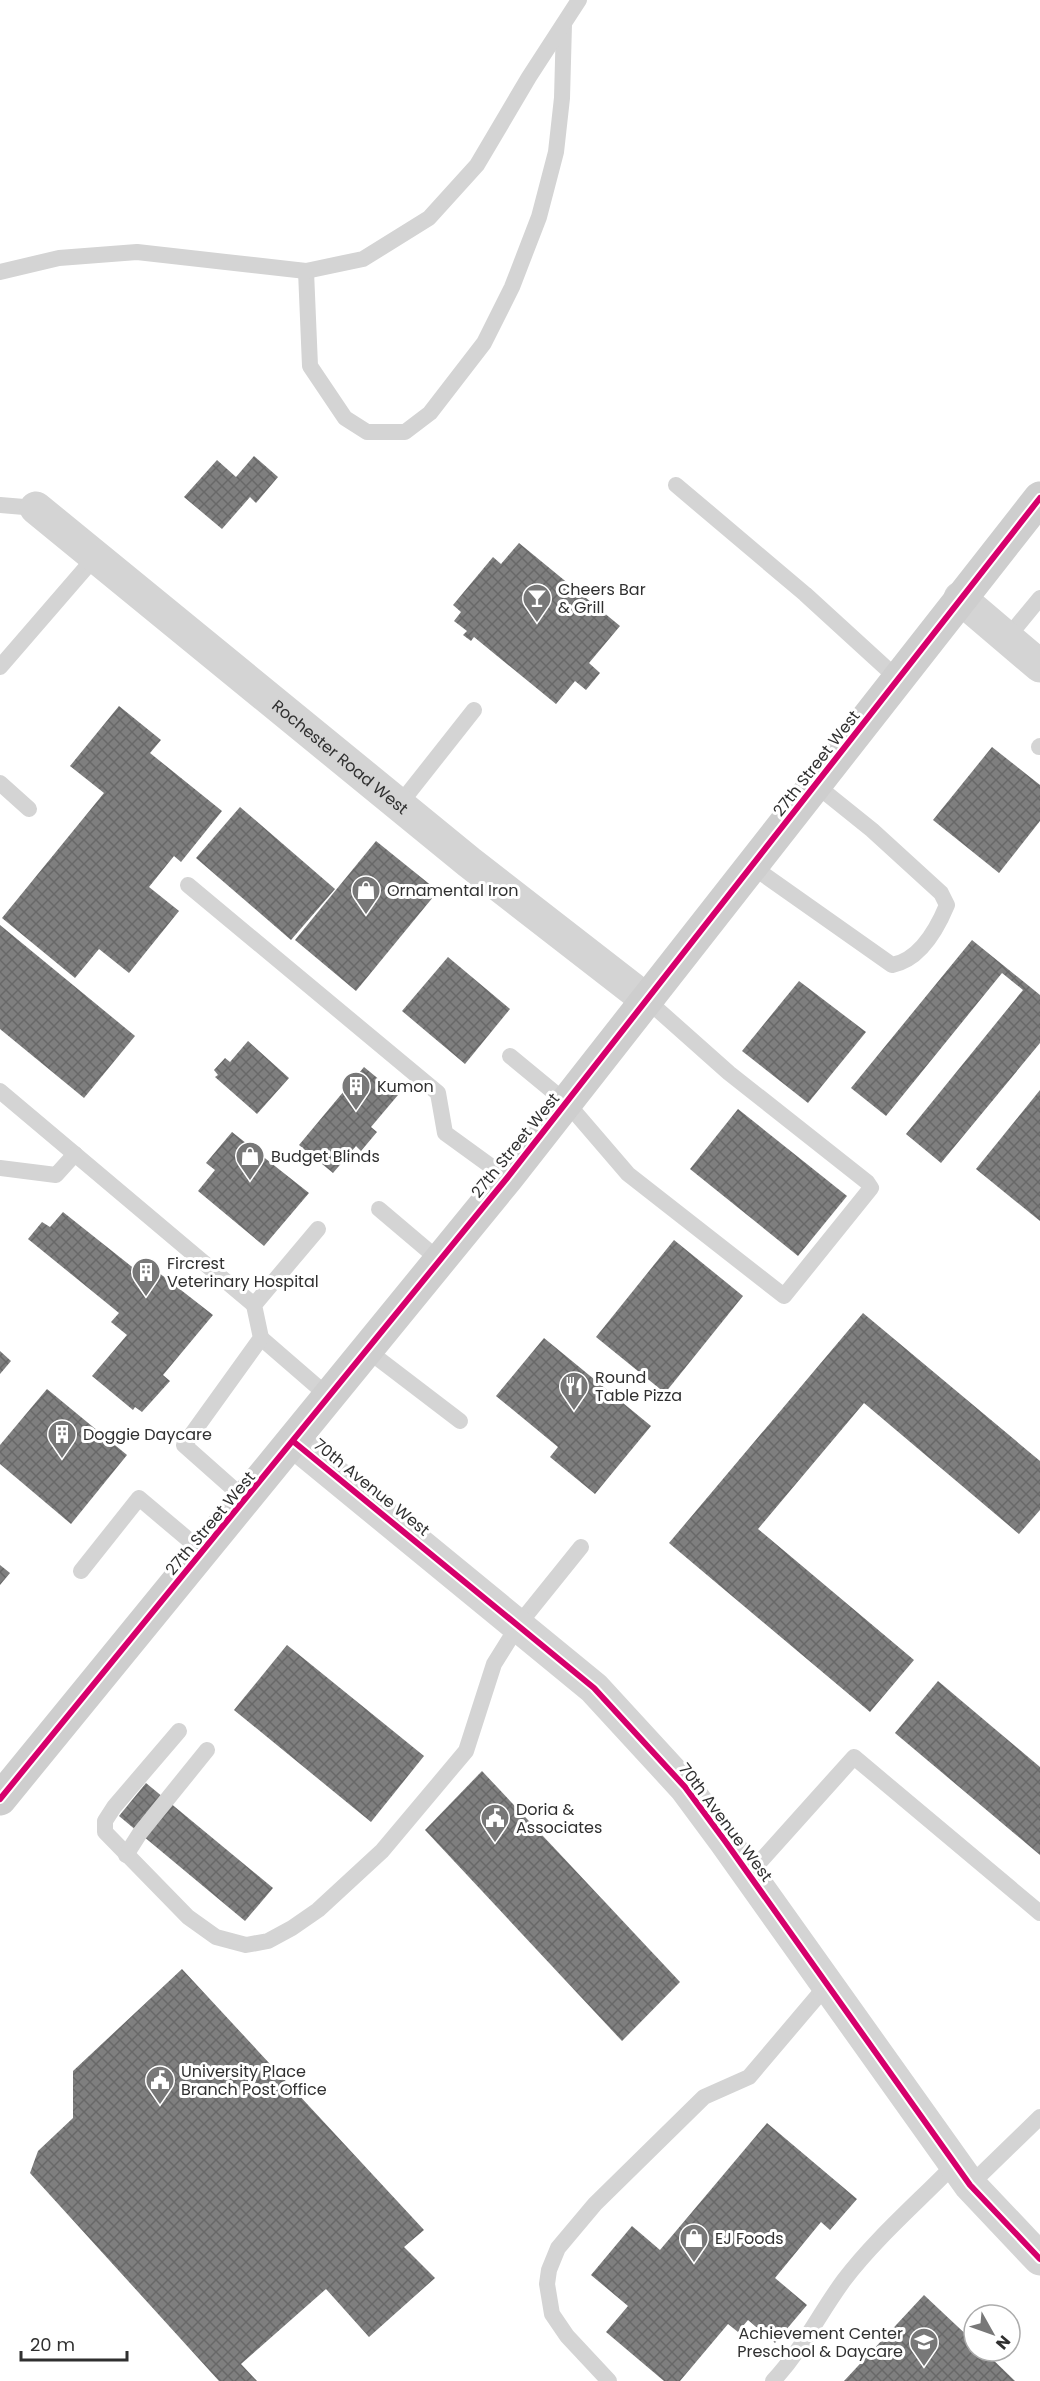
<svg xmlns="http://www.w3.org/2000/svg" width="1040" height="2381" font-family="Poppins,sans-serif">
<defs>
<pattern id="building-cross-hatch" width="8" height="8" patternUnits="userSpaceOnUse" patternTransform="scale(1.5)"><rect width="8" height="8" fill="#7f7f7f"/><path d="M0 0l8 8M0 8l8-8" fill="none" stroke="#686868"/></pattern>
</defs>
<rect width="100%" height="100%" fill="#fff"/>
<g fill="url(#building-cross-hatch)">
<polygon points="254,456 278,477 256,503 250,497 222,529 184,497 217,460 236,477"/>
<polygon points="519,543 620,626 589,663 600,673 586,690 575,681 556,704 474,637 471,641 463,635 467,631 454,621 461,612 453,605 493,557 501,564"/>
<polygon points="119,706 161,740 150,753 222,811 181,862 174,856 149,887 179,911 129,973 99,949 75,978 2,918 104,793 70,766"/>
<polygon points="992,747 1040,785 1040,821 999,873 933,820"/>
<polygon points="240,807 335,889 291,940 196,858"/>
<polygon points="376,841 438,891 356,991 295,940"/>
<polygon points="0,925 135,1036 84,1098 0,1029"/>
<polygon points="972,940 1040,995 1040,1043 941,1163 906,1134 1023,990 1002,973 886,1116 851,1088"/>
<polygon points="448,957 510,1009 465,1064 402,1011"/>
<polygon points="799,981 866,1032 808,1103 742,1051"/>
<polygon points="248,1041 289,1078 257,1114 215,1077 218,1075 214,1070 225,1058 230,1062"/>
<polygon points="364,1067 398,1095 371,1127 377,1132 361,1151 356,1146 333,1173 299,1145"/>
<polygon points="1040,1090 1040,1221 976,1169"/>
<polygon points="738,1109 847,1196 798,1256 690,1169"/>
<polygon points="232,1132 309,1193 264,1246 198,1191 215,1170 206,1163"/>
<polygon points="63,1212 146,1278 154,1269 213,1315 163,1375 170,1381 142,1412 135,1407 133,1410 92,1376 127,1335 111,1322 119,1313 28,1239 42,1222 50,1227"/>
<polygon points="674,1240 743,1296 665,1393 596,1337"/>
<polygon points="863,1313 1040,1461 1040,1510 1019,1534 864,1403 758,1529 914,1660 870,1712 669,1543"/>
<polygon points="544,1338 651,1426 595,1494 550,1457 558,1447 496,1396"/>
<polygon points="0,1351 11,1361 0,1374"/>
<polygon points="47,1389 127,1455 71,1524 0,1464 0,1445"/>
<polygon points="0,1565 10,1573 0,1585"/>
<polygon points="287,1645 424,1756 371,1822 234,1710"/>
<polygon points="938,1681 1040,1767 1040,1855 895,1733"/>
<polygon points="482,1771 680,1982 622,2041 425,1830"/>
<polygon points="146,1783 273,1888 245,1921 119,1816"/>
<polygon points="182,1969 424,2230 404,2247 435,2278 369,2337 326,2289 241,2364 257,2381 219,2381 30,2173 38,2151 73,2118 73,2071"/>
<polygon points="767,2123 857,2199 830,2230 821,2222 775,2278 807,2305 775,2343 748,2320 738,2332 728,2324 680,2381 664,2381 606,2332 628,2306 591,2275 632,2226 660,2250"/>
<polygon points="924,2295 974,2342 974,2351 984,2351 1015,2381 844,2381"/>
</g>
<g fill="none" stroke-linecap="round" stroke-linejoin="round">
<g stroke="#d4d4d4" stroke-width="16">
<polyline points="306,271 310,366 345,418 367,432 405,432 430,413 484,343 512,287 539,217 556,152 562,98 564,24"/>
<polyline points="0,272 59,258 137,252 306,271 363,259 429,218 477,165 529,77 579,0"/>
<polyline points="676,485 805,594 898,679"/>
<polyline points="0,505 36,508"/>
<polyline points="1007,638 1040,598"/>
<polyline points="0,667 96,556"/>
<polyline points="1039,747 1040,746"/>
<polyline points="0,783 29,809"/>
<polyline points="399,805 474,710"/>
<path d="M753,867L892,965C920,960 937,929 947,905L941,893L872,830L816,785"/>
<polyline points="188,885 438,1093 445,1133 507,1178"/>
<polyline points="510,1056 567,1103 628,1174 784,1296 871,1188 867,1182 729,1073 648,1001"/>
<polyline points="0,1091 254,1305"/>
<polyline points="0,1168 56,1175 75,1154"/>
<polyline points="379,1209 438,1259"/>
<polyline points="261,1338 328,1396"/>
<polyline points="367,1350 460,1421"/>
<polyline points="246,1500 184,1445 261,1338 254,1305 318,1229"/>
<polyline points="81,1571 139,1498 203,1552"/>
<polyline points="179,1731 114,1807 105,1821 105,1832 188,1917 216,1937 246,1945 268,1941 292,1928 318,1910 382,1851 466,1751 494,1664 519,1624 581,1547"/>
<polyline points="126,1855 140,1833 207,1750"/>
<polyline points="749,1874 854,1757 1040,1913"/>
<polyline points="970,2185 1040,2117"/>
<polyline points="609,2381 567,2336 552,2314 547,2284 549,2270 558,2248 595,2204 704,2097 749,2077 827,1985"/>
<path d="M773,2381C802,2350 819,2314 844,2280C876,2238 918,2202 955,2164"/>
</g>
<g stroke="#d4d4d4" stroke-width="33">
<path id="s1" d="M36,508L469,862L648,1001"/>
<polyline points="960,598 1040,666"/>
</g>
<polyline stroke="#d4d4d4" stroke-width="33" points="294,1442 594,1688 685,1787 725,1841 970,2185 1040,2259"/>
<polyline stroke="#cecece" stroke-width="33" points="0,1799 507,1178 1040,498"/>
<g stroke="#fff" stroke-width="10">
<g id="cycleway">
<polyline points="294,1442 594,1688 685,1787 725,1841 970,2185 1040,2259"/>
<polyline points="0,1799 507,1178 1040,498"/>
</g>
</g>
<use href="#cycleway" stroke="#d6006c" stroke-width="6"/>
</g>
<defs>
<g id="bar-pin" transform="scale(1.5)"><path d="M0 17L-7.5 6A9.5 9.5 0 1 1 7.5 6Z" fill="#787878" stroke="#fff"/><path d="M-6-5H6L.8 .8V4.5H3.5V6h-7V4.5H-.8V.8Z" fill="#fff"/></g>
<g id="shop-pin" transform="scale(1.5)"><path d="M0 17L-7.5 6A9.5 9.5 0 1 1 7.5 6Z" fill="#787878" stroke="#fff"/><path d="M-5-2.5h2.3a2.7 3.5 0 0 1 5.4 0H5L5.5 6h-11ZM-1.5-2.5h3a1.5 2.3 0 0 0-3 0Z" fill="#fff"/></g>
<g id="building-pin" transform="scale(1.5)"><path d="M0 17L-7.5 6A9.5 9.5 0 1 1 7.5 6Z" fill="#787878" stroke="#fff"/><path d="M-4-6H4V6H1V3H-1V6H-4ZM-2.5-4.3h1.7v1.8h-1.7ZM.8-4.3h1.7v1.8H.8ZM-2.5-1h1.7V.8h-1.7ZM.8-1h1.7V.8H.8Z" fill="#fff"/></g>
<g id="restaurant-pin" transform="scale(1.5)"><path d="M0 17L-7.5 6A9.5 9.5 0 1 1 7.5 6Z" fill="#787878" stroke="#fff"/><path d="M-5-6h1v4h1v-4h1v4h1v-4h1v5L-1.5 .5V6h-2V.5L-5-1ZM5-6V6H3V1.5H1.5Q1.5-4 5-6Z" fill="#fff"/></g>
<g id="civic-pin" transform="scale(1.5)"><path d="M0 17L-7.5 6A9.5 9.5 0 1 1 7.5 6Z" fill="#787878" stroke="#fff"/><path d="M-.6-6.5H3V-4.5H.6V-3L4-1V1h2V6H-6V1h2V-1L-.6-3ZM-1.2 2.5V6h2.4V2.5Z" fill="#fff"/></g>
<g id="school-pin" transform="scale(1.5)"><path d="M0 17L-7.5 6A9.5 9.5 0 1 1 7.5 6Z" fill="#787878" stroke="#fff"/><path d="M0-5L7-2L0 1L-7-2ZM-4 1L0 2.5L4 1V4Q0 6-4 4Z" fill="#fff"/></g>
</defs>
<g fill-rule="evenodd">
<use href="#bar-pin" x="537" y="598"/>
<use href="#shop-pin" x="366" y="890"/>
<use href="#building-pin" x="356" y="1086"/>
<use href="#shop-pin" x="250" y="1156"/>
<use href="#building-pin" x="146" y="1272"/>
<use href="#restaurant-pin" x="574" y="1386"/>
<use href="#building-pin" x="62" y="1434"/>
<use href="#civic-pin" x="495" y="1818"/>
<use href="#civic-pin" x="160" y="2080"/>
<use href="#shop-pin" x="694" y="2238"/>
<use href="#school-pin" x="924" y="2342"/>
</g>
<g text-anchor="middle" stroke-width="6" stroke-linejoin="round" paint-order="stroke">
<g font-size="16" fill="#303030" stroke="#fff" text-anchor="start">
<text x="558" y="595">Cheers Bar<tspan x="558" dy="18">&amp; Grill</tspan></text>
<text x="387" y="896">Ornamental Iron</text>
<text x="377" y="1092">Kumon</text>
<text x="271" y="1162">Budget Blinds</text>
<text x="167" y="1269">Fircrest<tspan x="167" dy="18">Veterinary Hospital</tspan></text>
<text x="595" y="1383">Round<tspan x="595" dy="18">Table Pizza</tspan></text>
<text x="83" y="1440">Doggie Daycare</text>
<text x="516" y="1815">Doria &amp;<tspan x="516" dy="18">Associates</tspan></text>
<text x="181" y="2077">University Place<tspan x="181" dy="18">Branch Post Office</tspan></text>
<text x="715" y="2244">EJ Foods</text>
<text x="903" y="2339" text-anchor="end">Achievement Center<tspan x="903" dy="18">Preschool &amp; Daycare</tspan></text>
</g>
<g font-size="16" fill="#303030" stroke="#fff">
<text dy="6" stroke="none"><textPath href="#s1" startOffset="393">Rochester Road West</textPath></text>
<text transform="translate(816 763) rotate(-52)" y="6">27th Street West</text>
<text transform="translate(515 1145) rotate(-51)" y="6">27th Street West</text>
<text transform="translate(372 1487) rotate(39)" y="6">70th Avenue West</text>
<text transform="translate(210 1523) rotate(-50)" y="6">27th Street West</text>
<text transform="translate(726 1822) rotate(53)" y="6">70th Avenue West</text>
</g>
</g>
<g transform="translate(992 2333) rotate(130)"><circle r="28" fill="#ffffff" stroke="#acacac" stroke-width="1.5"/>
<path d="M0-4.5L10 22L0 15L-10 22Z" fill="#787878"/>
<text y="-9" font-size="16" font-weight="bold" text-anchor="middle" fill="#303030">N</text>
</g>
<path d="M21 2351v9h106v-9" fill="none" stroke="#303030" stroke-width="3"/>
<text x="30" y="2351" font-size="18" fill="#303030" stroke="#ffffff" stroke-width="4.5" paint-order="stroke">20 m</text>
</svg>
